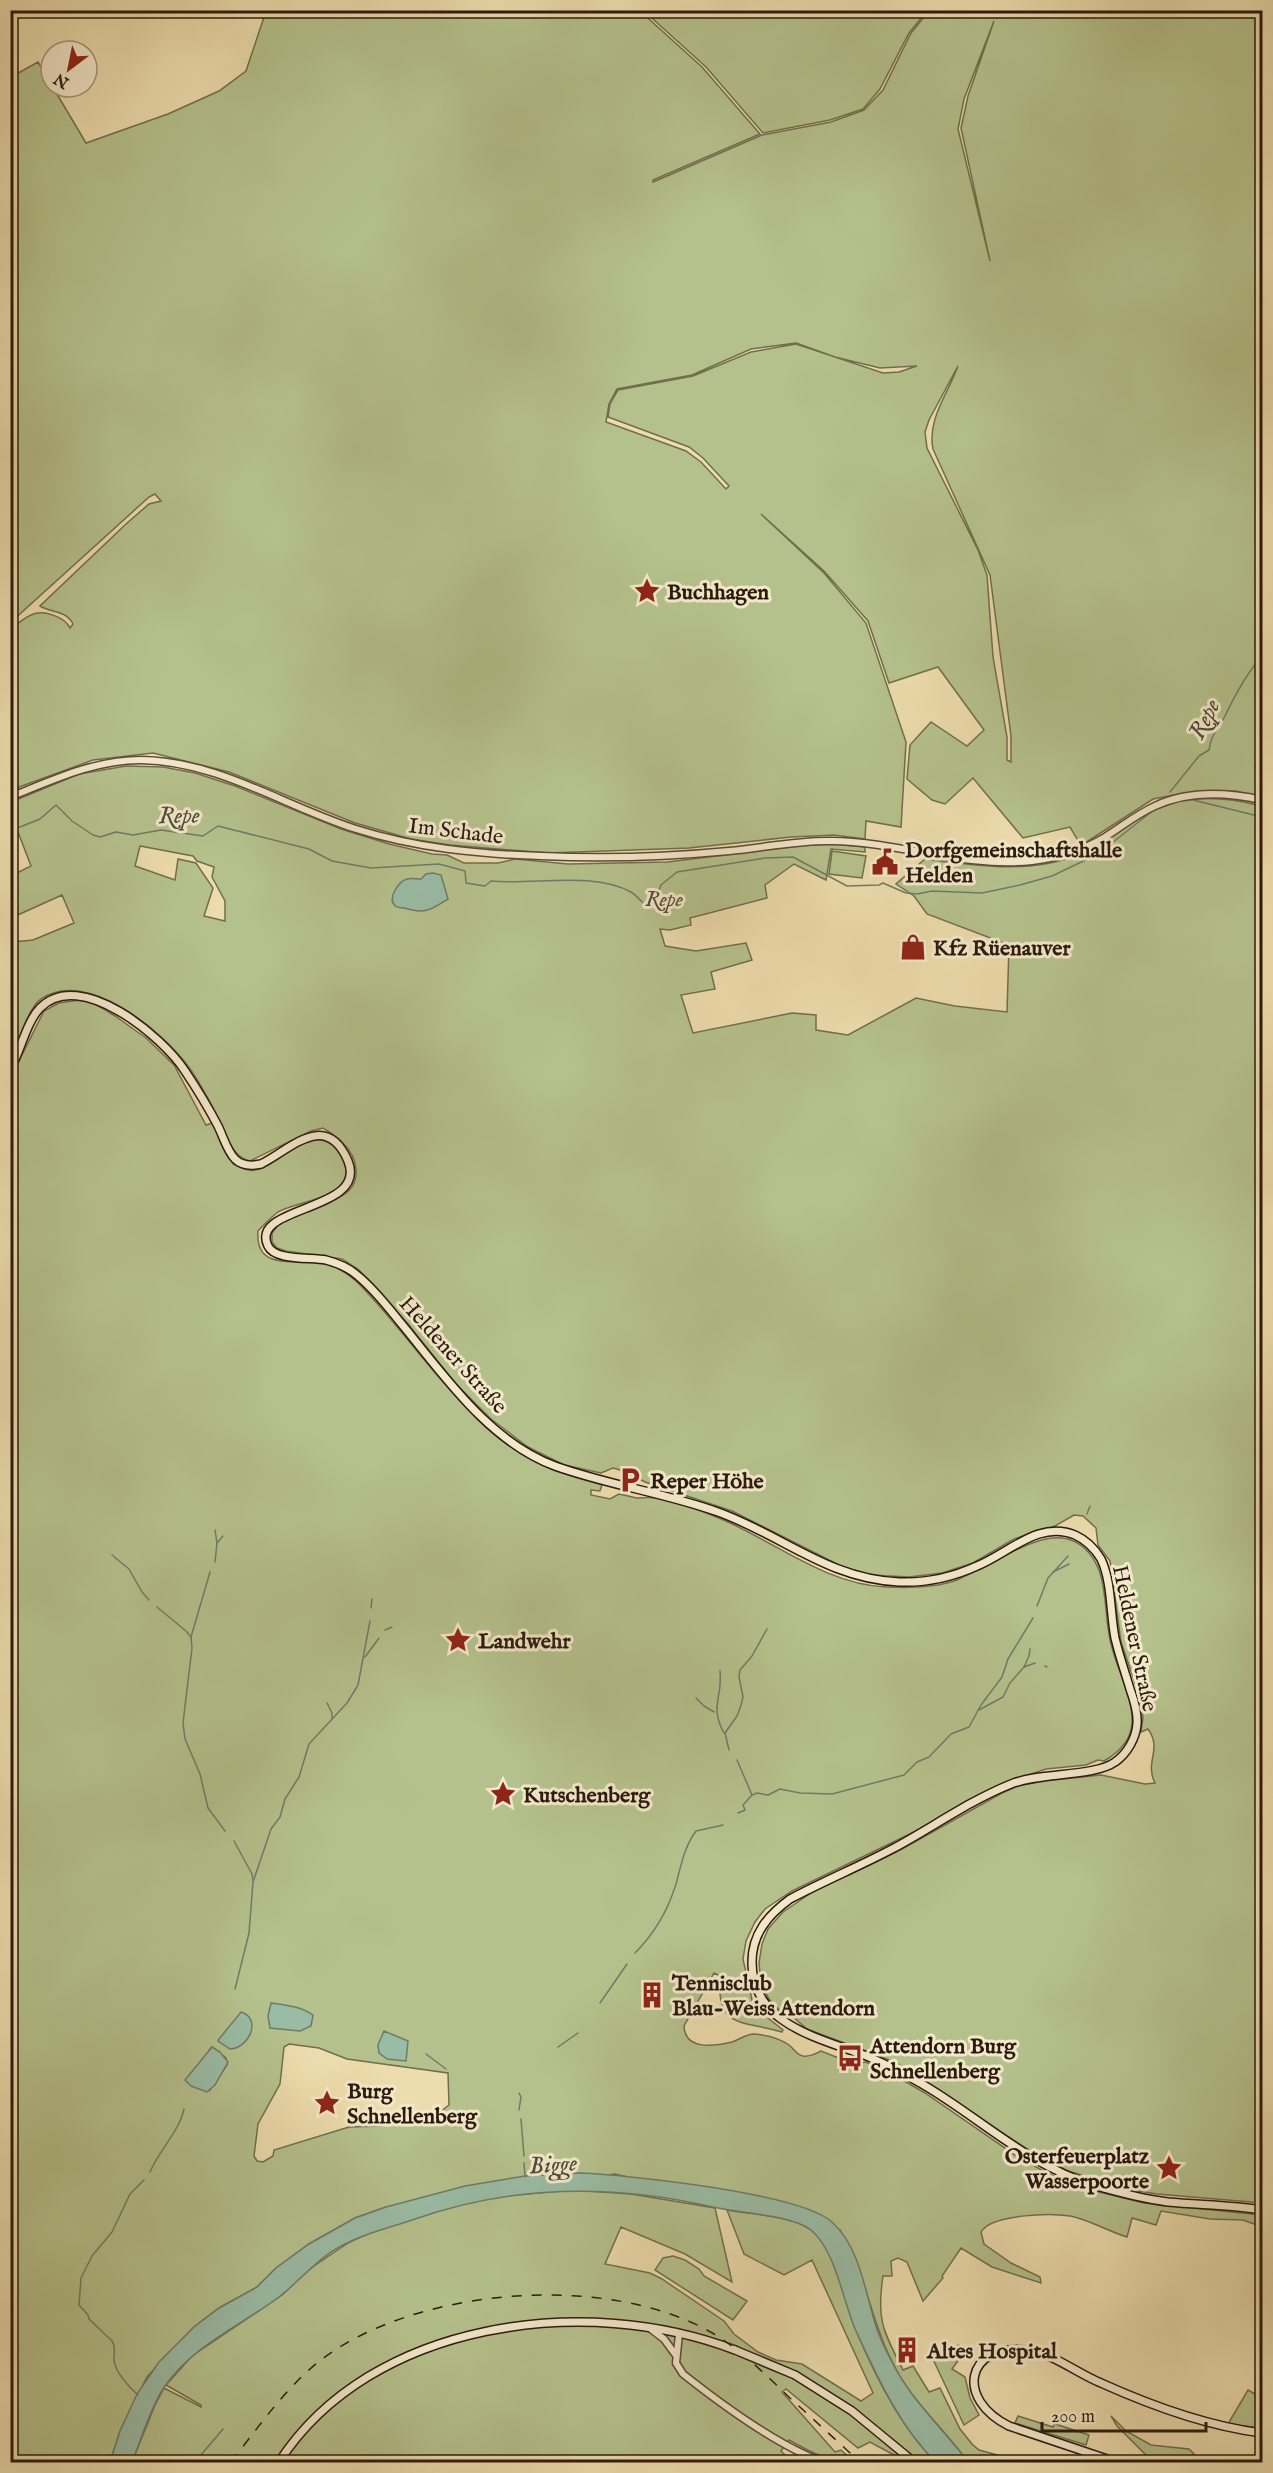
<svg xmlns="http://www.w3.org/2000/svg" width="1273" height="2473" font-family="'IM FELL English',serif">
<rect width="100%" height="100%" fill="#eddcad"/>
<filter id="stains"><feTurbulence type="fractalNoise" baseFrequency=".00333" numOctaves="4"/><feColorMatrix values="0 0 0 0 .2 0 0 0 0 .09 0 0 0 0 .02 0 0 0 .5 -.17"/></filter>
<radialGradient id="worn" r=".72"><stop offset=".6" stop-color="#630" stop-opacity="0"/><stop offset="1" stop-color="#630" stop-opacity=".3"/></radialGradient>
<g fill="#b5c18c" stroke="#706e4d" stroke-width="1.5" fill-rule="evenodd">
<path d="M266,11H640L702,67L760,134L653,180V182L762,135L831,122L864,110L883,90L911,33L929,11H1262V751L1255,766L1262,769V798L1236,791L1185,793L1153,799L1085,843L1080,844L1070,827L1023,838L973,778L945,804L932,800L907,779L910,745L931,722L967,746L984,730L938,667L889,683L868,621L824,571L761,514L824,573L866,623L906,742L901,827L866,821L865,839L834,835L791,837L689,848L548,853L450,845L411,839L355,823L229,772L153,753L93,760L11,790V629C17,624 24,618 31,615C43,609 65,617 70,628L73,624C66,610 51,613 40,606L126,524L149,504L161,501L155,494L149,497L11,622V77L38,62L86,143L168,114L219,91L246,71ZM994,21L968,96L961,128L990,261L958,129L964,99ZM796,343L835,357L880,368L917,366L899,372L883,373L796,344L751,352L693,376L618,390L610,404L608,417L689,447L703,458L729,486L726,489L701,462L686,451L606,422L609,404L617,389L692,375L751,349ZM958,366C948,394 927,419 933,449L990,575L1011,736V762L1007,760V737L993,657L987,575L978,550L927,448L925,432L929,420Z"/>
<polygon points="644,11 927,11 909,33 880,89 863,109 830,120 763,133 706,67"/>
<path d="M126,766L163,767L195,773L235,786L341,829L389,844L432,854L447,855L464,863H498L515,859L568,864L667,862L806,845L833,844L865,847V852L831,849L826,880L794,864L765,885L767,898L690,918L691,925L670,930L660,929L665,946L696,951L746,943L752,960L711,972L715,989L681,995L693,1033L792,1013L816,1015V1030L848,1035L916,998L955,1006L1007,1012L1009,945L927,914L914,896L896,884L925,859C970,865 1022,873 1066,859C1101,847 1126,823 1159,808C1190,794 1230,798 1262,806V2203L1157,2194L1132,2190L1068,2171L1030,2151L895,2062L807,2029L793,2017L781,2012L769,1999L761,1984L759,1963L762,1944L768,1929L783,1912L814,1891L902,1849L1002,1793L1021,1785L1044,1781L1101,1775L1145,1784L1155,1783C1144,1761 1163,1750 1148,1729L1141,1732L1143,1718L1139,1695L1121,1642L1110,1561L1098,1545L1096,1528L1083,1516L1074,1515L1055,1526L1014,1539L973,1563L942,1573L909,1577L871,1575L843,1567L732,1511L645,1482L624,1471L613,1468L601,1473L564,1465L528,1447L491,1419L456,1384L408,1324L358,1269L342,1259L286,1251L277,1248L272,1242V1233L279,1224L343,1195C363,1183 358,1157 342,1142C337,1137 329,1132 323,1128L311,1131L250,1161C247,1160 244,1159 241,1157C229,1149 219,1120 212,1106C205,1093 197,1078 188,1066C163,1032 86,967 41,999C27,1008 17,1049 11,1065L10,962L13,942L33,940L74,923L62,895L11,918V876L31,866L18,832L11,834V802L79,774ZM140,846L193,856L197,861L214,867L212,877L225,901V921L204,916L213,888L196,863L178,859L175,880L135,866Z"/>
<polygon points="832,851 866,856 862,878 829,874"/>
<path d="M80,1000L94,1003L115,1016L146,1038L174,1065L206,1125L212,1123L233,1164C239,1167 248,1172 255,1170C281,1166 309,1121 336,1148C341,1154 344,1162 346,1169C353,1197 294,1202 278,1212C271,1217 264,1225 258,1231C255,1269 289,1260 315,1262C333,1264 349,1273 362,1287C418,1345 461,1421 534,1461C556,1473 579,1477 602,1485L600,1491L591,1490V1495L610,1499L619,1494C625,1495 631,1497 637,1498C643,1498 649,1497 655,1498C680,1502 705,1512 728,1522C779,1545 829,1585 886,1587C908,1588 933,1588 954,1581C987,1569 1038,1528 1071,1540C1085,1545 1095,1558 1100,1573C1107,1595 1105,1621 1111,1644C1117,1670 1133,1696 1132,1723C1131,1741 1118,1753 1104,1761L1098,1760L1086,1765L1046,1769L1001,1784L916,1831L792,1891L765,1909L755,1922L746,1941L743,1959L752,2000L768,2018L783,2030L782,2032C741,2020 716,2029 720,1976L714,1973L684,2026C685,2051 715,2046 732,2042C739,2040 746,2034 754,2034C766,2035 779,2038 789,2045C794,2049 797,2055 803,2056C810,2057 815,2054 821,2051L854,2064L866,2062L894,2075L925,2093L1018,2157L1049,2174L1083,2188L1144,2203L1262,2215V2227L1243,2220L1210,2219L1161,2211L1156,2225L1132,2218L1127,2237C1110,2232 1087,2219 1070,2216C1051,2213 991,2214 981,2232L984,2244L1011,2263L1040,2277L1041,2283L992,2267L961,2248L942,2276L943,2278L923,2301L907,2262L898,2258L891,2261L892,2276H883C876,2321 884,2332 903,2370L913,2366L929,2392L940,2388L960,2429L972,2444L979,2450L1023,2462H968C946,2431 916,2405 897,2371C881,2343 874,2315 864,2285C858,2266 848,2248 840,2230L615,2174L386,2207L355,2218L309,2244L276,2268L257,2287L219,2308L194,2327L147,2377L120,2431L110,2462H11L10,1079L44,1011L59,1003ZM289,2044L319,2048L347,2059L448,2073L449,2105L436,2115L393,2120L381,2126L349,2127L274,2150L273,2156L263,2162L257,2161L254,2156L258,2124L280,2084L284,2047ZM212,2047L226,2058L227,2065L210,2090L209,2050Z"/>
<path d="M572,2190L631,2194L715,2208L732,2282L685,2254L621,2227L605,2264L650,2273L662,2279L724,2321L734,2334L758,2352L776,2360L802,2364L861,2401L873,2393L812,2260L784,2275L744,2254L727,2210C749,2214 794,2216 811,2230C836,2250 844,2301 856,2330C874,2374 902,2429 936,2462H924L921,2460L918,2462H907L870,2442L858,2448L786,2389L782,2392L835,2452L841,2450L854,2462C829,2462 810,2452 789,2440L781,2451L792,2462H132L155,2405L164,2388L201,2407V2405L166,2385L192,2356L282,2295L308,2270L348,2243L371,2232L458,2204L493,2197Z"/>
<polygon points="673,2256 685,2260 699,2269 704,2276 747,2301 733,2320 655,2270 663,2258"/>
<polygon points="959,2345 965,2351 952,2369 965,2377 970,2398 979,2415 964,2425 931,2355"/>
<polygon points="1248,2390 1262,2398 1262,2419 1258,2428 1228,2424"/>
<polygon points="1018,2416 1053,2427 1055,2424 1089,2435 1086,2445 1015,2423"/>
<polygon points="1111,2416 1126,2431 1151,2445 1189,2449 1202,2462 1157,2462 1151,2460 1117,2426"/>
</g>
<g fill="#9abca5" stroke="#6d7c69" stroke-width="1.5">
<path d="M433,873L441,875L448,899C429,911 425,914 404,908C402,908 396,907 395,906C387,898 399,881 407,879C411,878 416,879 421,879L426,874Z"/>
<path d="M271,2003C285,2005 300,2006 313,2015L311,2026L300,2031L270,2028L268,2016Z"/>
<path d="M241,2012C263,2019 248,2049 230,2049L218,2041L219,2039Z"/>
<polygon points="384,2031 408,2041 406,2061 387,2059 379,2053 378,2045"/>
<polygon points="212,2047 220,2052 228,2062 215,2085 207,2092 191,2086 185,2080"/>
<path d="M580,2173C627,2175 803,2193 833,2223C859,2247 865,2290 875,2323C880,2340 889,2357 898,2373C917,2406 946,2432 968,2462H936C900,2428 877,2376 856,2331C843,2302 836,2251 811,2230C793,2215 738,2213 713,2207C614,2184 512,2185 415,2219C386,2229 357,2235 331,2252C312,2265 297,2283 279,2297C240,2326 191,2346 163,2389C149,2411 142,2438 132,2462H110L120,2431L137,2394L159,2362L194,2327L219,2308L257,2287L276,2268L309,2244L355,2218L386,2207L465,2186L525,2176Z"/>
</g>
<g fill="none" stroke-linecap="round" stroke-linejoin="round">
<g stroke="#6d7c69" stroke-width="1.5">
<path d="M1170,792L1199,756L1209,750C1211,734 1218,730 1225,716C1235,695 1246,674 1262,656"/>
<polyline points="1193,800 1262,817"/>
<path d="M10,831L40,819L56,805L72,821L93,835L100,837L116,832L133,835L161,830L203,836L218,826L309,849L332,861L371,868L439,864L465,871L466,883L485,886L491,881C533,885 593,871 631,892C636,895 641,901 645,905L656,898L661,885L677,872L765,858L793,857L847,886L879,885L883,883L906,893L917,894L932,891L982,893L1020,885L1052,876L1098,854L1155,809"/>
<polyline points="1087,1514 1090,1506"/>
<polyline points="215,1530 217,1543"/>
<polyline points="112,1555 129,1569 142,1592 149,1600"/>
<polyline points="215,1562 217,1543 223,1536"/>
<polyline points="1053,1572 1069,1564"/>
<polyline points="1037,1606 1048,1578 1068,1556"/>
<polyline points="157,1607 186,1631 191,1637 192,1648 183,1723 185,1739 200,1774 208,1808 225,1831"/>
<polyline points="371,1608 372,1599"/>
<polyline points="385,1630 392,1627"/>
<polyline points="191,1637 210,1572"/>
<polyline points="365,1657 379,1638"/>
<polyline points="1045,1666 1047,1667"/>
<polyline points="1024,1667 1035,1663"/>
<path d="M720,1671C723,1698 709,1706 724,1733"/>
<polyline points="696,1698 704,1706 714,1712"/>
<polyline points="327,1703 332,1713 332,1719"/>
<polyline points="979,1710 1003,1697 1010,1683 1024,1667 1029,1656 1030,1649"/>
<polyline points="729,1750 725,1733 737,1716 741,1705 743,1697 739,1677 740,1670 752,1656 767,1629"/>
<polyline points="737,1760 752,1795"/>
<polyline points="738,1813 745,1810 743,1805 752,1795 757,1793 768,1795 780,1789 800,1793 832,1794 904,1775 917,1762 929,1757 951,1734 969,1727 981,1705 1002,1677 1008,1659 1033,1618"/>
<polyline points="234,1841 252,1874 253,1880"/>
<path d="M635,1953C654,1934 668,1910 676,1884C681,1866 684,1847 696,1831L723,1825"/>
<polyline points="235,1989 249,1933 253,1882 271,1829 280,1817 285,1799 299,1777 309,1744 347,1703 358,1685 370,1621"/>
<polyline points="600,2003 627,1964"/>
<polyline points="558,2047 578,2033"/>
<polyline points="426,2054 446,2069"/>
<polyline points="519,2110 521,2097 519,2093"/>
<polyline points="521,2119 524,2156"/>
<polyline points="524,2163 525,2177"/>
<path d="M150,2172C159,2150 179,2132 184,2109"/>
<path d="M138,2395C129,2387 115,2372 114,2360C114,2353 116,2347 112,2341L89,2319L88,2315L79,2305L81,2278L92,2256L112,2232L130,2194L144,2180"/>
<polyline points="195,2462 223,2429"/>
</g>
<g stroke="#5b4b36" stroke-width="9">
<g id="tertiary">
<path d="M10,797C53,780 94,760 141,760C218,761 284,806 356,829C416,848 478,854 541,856C604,859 666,857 729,851C763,848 797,840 832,841C899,842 964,868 1032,861C1058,858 1083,850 1105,837C1121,827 1137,814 1155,806C1189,790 1226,792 1262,800"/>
<polyline points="651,2329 664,2339 675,2354"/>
<path d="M679,2334L676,2363L683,2374C721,2404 778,2446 823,2462"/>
</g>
</g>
<g stroke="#2a1b0e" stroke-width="10">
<g id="secondary">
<path d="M10,1070C20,1052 27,1021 40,1008C80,967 163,1037 185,1071C197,1089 208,1107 218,1126C223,1136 227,1151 235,1159C242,1166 252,1166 261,1164C291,1149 326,1110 348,1161C369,1212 248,1205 268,1246C275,1261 311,1257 326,1260C338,1263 349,1268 358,1276C374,1289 387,1306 400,1322C444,1375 488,1441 555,1466C608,1485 665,1493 718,1512C782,1535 828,1579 899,1582C926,1583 953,1577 977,1566C1009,1553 1039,1520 1075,1535C1086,1540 1095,1549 1101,1559C1112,1582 1110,1613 1115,1638C1119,1655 1125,1672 1130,1689C1134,1700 1138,1713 1137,1724C1136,1738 1127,1754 1115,1762C1094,1777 1040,1772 1011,1784C969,1801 933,1827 894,1848C860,1866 824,1881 790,1899C768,1915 752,1934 752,1962C752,2026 821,2038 869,2057C887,2065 905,2074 922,2084C979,2117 1027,2165 1093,2185C1117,2192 1143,2199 1168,2202C1199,2205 1231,2205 1262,2210"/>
<polyline points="795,2375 852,2411 914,2462"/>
<path d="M279,2462C371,2320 587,2293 735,2350"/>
<path d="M1116,2462L1009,2426C955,2399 966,2344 1025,2350C1052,2352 1076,2373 1101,2383C1152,2406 1206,2426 1262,2433"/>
</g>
</g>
<use href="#tertiary" stroke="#f3e8ca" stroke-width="6"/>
<use href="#secondary" stroke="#f3e8ca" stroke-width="7"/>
<path stroke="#2a1b0e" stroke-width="1.5" stroke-dasharray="10 10" stroke-linecap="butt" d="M231,2462C257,2429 283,2391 317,2363C412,2287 608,2271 714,2334C742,2351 766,2375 790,2398C813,2419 837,2441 860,2462"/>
<g stroke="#2a1b0e" stroke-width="10" stroke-linecap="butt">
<polyline id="secondary-bridge" points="735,2350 795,2375"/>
</g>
<use href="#secondary-bridge" stroke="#f3e8ca" stroke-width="7"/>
</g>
<defs>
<g id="sight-bare" transform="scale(2.07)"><path d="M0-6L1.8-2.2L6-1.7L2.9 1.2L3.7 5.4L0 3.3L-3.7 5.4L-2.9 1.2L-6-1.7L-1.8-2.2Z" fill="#8f2418" stroke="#f3e8ca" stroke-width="2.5" paint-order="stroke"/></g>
<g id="civic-bare" transform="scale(2.07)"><path d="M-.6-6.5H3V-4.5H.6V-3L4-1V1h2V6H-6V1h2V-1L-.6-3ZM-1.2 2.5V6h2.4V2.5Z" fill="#8f2418" stroke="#f3e8ca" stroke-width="2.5" paint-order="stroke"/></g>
<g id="shop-bare" transform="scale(2.07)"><path d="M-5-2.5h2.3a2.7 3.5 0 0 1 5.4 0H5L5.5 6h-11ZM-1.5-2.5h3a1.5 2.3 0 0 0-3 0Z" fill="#8f2418" stroke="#f3e8ca" stroke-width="2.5" paint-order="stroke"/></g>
<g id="parking-bare" transform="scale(2.07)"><path d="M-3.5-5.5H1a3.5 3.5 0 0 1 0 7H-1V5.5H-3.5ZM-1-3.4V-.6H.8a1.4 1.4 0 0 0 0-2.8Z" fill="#8f2418" stroke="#f3e8ca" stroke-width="2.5" paint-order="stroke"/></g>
<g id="building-bare" transform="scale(2.07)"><path d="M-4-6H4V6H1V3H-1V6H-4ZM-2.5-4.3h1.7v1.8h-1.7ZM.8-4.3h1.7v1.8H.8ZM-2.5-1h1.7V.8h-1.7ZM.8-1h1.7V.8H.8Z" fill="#8f2418" stroke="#f3e8ca" stroke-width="2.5" paint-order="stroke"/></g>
<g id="bus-bare" transform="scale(2.07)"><path d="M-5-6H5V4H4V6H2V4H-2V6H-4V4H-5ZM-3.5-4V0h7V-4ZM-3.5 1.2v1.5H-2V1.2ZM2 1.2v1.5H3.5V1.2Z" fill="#8f2418" stroke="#f3e8ca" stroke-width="2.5" paint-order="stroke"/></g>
</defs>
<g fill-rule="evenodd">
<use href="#sight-bare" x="647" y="591"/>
<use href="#civic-bare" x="885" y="862"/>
<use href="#shop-bare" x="913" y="947"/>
<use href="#parking-bare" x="630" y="1480"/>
<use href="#sight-bare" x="458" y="1640"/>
<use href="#sight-bare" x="503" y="1794"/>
<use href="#building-bare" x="652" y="1995"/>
<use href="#bus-bare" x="850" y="2058"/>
<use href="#sight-bare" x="327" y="2103"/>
<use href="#sight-bare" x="1169" y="2168"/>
<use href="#building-bare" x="907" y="2350"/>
</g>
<g text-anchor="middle" stroke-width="6" stroke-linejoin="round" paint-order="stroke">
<g font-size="22" font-weight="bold" fill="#2a1b0e" stroke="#f3e8ca" text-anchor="start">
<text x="667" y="599">Buchhagen</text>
<text x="905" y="857">Dorfgemeinschaftshalle<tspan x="905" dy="25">Helden</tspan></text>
<text x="933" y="955">Kfz Rüenauver</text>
<text x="650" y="1488">Reper Höhe</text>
<text x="478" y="1648">Landwehr</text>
<text x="523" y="1802">Kutschenberg</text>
<text x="672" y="1990">Tennisclub<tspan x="672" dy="25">Blau-Weiss Attendorn</tspan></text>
<text x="870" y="2053">Attendorn Burg<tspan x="870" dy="25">Schnellenberg</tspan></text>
<text x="347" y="2098">Burg<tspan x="347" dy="25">Schnellenberg</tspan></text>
<text x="1149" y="2163" text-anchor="end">Osterfeuerplatz<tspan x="1149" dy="25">Wasserpoorte</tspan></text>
<text x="927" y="2358">Altes Hospital</text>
</g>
<g font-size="22" fill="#2a1b0e" stroke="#f3e8ca">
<text transform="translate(456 830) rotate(7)" y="8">Im Schade</text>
<text transform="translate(454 1354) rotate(48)" y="8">Heldener Straße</text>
<text transform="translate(1136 1638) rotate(78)" y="8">Heldener Straße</text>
</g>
<g font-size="22" font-style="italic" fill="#544d34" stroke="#f3e8ca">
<text x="664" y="906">Repe</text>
</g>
<g font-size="24" font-style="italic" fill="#4c4b3b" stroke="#f3e8ca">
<text transform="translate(1204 719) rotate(-63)" y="8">Repe</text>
<text transform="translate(179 815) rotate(-1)" y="8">Repe</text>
<text transform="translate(553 2164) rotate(-4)" y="8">Bigge</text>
</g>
</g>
<rect width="1273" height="2473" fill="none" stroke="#eddcad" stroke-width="36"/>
<rect x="12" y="12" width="1249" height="2449" fill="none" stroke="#2a1b0e" stroke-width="3"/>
<rect x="18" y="18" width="1237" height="2437" fill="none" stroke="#2a1b0e" stroke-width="1.5"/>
<g transform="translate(69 69) rotate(212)"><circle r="28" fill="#f3e8ca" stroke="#a3967f" stroke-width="1.5"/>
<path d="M0-4.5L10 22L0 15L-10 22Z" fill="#8f2418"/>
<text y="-9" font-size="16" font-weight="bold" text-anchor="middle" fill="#2a1b0e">N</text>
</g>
<path d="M1042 2422v9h164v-9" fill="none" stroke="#2a1b0e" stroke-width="3"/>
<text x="1051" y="2422" font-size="18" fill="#2a1b0e" stroke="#f3e8ca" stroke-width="4.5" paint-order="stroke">200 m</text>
<rect width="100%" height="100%" filter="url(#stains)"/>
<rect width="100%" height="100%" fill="url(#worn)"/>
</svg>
